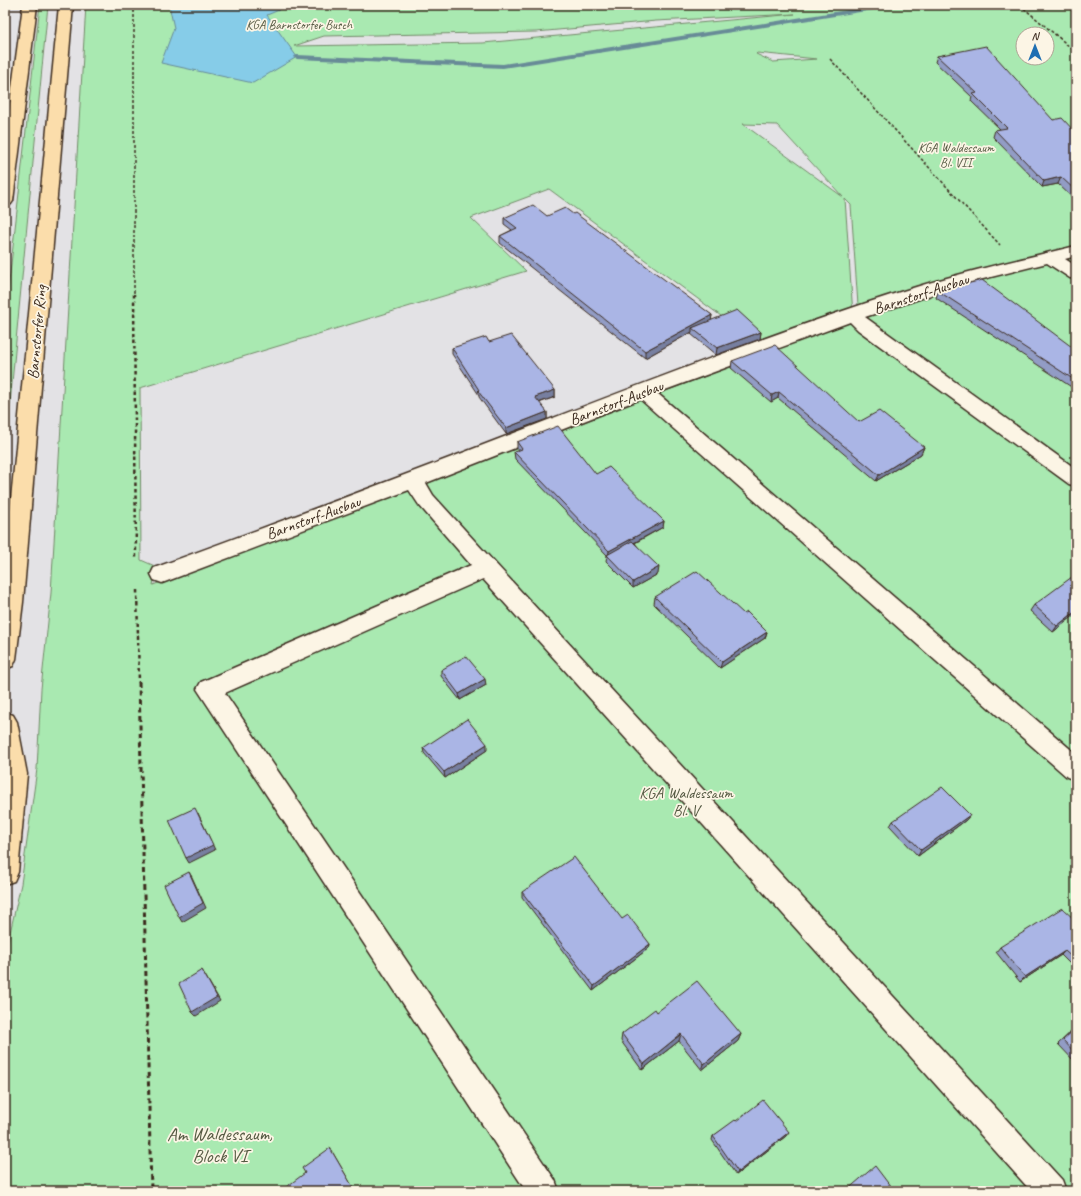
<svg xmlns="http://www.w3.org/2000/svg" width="1081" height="1196" font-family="Caveat,sans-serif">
<rect width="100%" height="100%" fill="#e3e2e5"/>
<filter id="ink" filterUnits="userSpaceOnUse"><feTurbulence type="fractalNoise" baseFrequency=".025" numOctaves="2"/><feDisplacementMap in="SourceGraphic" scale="8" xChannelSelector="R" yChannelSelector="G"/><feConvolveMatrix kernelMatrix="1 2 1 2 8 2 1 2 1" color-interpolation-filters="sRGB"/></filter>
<g filter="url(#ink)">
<g fill="#a9e9b1" stroke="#728a68" fill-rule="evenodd">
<polygon points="40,5 48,5 5,456 5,318"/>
<path d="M86,5H1076V247L957,276L858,305L851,205L845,199L853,315L763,347L549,189L471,218L526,271L140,388L141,560L157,567L153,585L822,332L956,286L1076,255V1191H5V955L21,884L37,769L41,689L51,593ZM795,14L483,43L294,46L324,36L536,32L656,21ZM1023,34H1047V58H1023ZM756,54L757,53L817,59L773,62ZM743,124L777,125L843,197Z"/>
</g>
<polygon fill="#86cce8" stroke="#688b97" points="169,5 274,5 279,10 267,15 297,57 253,83 161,63 174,28"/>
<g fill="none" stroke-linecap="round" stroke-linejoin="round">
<polygon fill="#688b97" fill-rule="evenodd" points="879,5 895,5 892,7 503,68 297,59 293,57 297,55 503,64"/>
<g stroke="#3b2a1e" stroke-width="3">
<path id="service" d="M1076,246V256L1065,259L1076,266V279L1070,278L1047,263L967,283L865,317L1076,469V486L1069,484L858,330L850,322L657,393L1076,754V780L1067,777L640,399L426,483L433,495L494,562L1062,1180L1066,1191H1031L483,579L225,693L555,1180L559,1191H526L197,689L201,682L471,565L419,505L409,490L162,583L154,580L151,574L154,568C271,525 388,482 504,437C635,387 766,335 900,292C958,273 1017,260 1076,246Z"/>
</g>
<g stroke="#3b2a1e" stroke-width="3">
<g id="trunk">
<polygon points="23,5 37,5 13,201 11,204 5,206 5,141"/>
<polygon points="59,5 73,5 23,602 16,659 13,666 5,669 5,561"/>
<polygon points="5,712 13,715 17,722 27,774 18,872 14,881 5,884"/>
</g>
</g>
<g stroke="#3b2a1e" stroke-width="1.5" stroke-dasharray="3 2" stroke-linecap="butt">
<polyline points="134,5 134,295"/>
<polyline points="1020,5 1076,52"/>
<polyline points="830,59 1000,245"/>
</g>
<g stroke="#3b2a1e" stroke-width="2.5" stroke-dasharray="3.5 3" stroke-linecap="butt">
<polyline points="134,294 136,559"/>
<polyline points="137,590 139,683"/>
</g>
<polyline stroke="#3b2a1e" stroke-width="3" stroke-dasharray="5 3.5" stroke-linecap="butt" points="139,682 151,1191"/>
<use href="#service" fill="#fcf5e5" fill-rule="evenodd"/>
<use href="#trunk" fill="#fbddab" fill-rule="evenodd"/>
</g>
<g fill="#929cc5" stroke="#3b2a1e">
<polygon points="937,56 1053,120 1076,133 1076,201 1058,184 1042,187 993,137 995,130 1000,129 971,101 972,97 935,62"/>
<polygon points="547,216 712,315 711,320 761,332 760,339 716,355 691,334 692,332 645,358 500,243 500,236 512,230 504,224 504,218"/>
<polygon points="938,291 1076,350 1076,390 936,298"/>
<polygon points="489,342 555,390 555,397 539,403 547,412 547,419 506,434 479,397 479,395 452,354 452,348"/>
<polygon points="732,361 859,422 924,447 921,454 876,481 778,398 771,402 731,368"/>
<polygon points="517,442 596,474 664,521 663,527 635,543 658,574 633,588 606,561 607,555 515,459 514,452 518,451 517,449"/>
<polygon points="655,597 767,632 765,638 720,668 654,604"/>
<polygon points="1034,605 1076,614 1053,632 1030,611"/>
<polygon points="441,670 486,685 460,700 441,676"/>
<polygon points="423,748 487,750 445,778 424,753"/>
<polygon points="970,815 966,820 918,856 890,826 893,821"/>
<polygon points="522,892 622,919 650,944 649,948 593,991 522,897"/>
<polygon points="1076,921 1076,970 1061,955 1020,982 996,952 1000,947"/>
<polygon points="657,1012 741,1034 738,1041 702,1070 679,1041 642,1070 621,1041 622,1034"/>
<polygon points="1076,1027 1076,1063 1058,1044"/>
<polygon points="736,1121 786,1136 736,1175 712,1140 713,1136"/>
</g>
<g fill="#777fa0" stroke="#3b2a1e">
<polygon points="1061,177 1058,184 1042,187 1044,181"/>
<polygon points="712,315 711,322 692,328 692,332 645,358 645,351"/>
<polygon points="761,332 760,339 716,355 717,348"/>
<polygon points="555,390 555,397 535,404 535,397"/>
<polygon points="779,392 778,398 771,402 772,395"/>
<polygon points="547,412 547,419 506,434 506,428"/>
<polygon points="924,447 921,454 876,481 879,475"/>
<polygon points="664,521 663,527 608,557 609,551"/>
<polygon points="659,567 658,574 633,588 633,582"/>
<polygon points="1076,611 1076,614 1053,632 1057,626"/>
<polygon points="767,632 765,638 720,668 722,662"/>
<polygon points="485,679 486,685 460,700 459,694"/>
<polygon points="487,744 487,750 445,778 444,772"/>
<polygon points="198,813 215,850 189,863 186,858"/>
<polygon points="970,815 966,820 918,856 921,850"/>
<polygon points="189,872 192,877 206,908 182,922 179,917"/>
<polygon points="650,944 649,948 593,991 594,986"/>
<polygon points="1065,951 1061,955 1020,982 1025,977"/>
<polygon points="202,970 220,1001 196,1016 192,1012"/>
<polygon points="681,1034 679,1041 642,1070 644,1064"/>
<polygon points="741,1034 738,1041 702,1070 704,1064"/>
<polygon points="789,1132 786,1136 736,1175 738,1172"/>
<polygon points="330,1148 355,1191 350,1191"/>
</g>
<g fill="#aab5e5" stroke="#3b2a1e">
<polygon points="986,46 1053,120 1062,118 1076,133 1076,191 1061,177 1044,181 995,130 1007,128 973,94 977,93 937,56"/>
<polygon points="533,205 547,216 565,208 573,214 575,213 712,315 645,351 500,236 517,228 504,218"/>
<polygon points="982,280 1076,350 1076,381 938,291"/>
<polygon points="737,310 761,332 717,348 692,328"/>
<polygon points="511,335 555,390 535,397 547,412 506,428 478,391 479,390 452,348 486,337 489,342"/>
<polygon points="775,345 859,422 879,411 924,447 879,475 779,392 772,395 732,361"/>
<polygon points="558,426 596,474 609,467 664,521 609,551 514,452 522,449 517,442"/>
<polygon points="632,541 659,567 633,582 607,555"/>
<polygon points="697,571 744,614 747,612 767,632 722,662 655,597"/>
<polygon points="1076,574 1076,611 1057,626 1034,605"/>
<polygon points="466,656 485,679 459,694 441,670"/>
<polygon points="467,719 487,744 444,772 423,748"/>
<polygon points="942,787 970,815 921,850 893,821"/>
<polygon points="195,808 213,845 186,858 169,820"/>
<polygon points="574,857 622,919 628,915 650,944 594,986 522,892"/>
<polygon points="189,872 203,903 179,917 164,885"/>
<polygon points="1062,908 1076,921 1076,961 1065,951 1025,977 1000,947"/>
<polygon points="202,970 217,997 192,1012 179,984"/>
<polygon points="697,981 741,1034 704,1064 681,1034 644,1064 622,1034 655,1009 657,1012"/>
<polygon points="1076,1028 1076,1054 1063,1040"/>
<polygon points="763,1100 789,1132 738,1172 713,1136 735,1120 736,1121"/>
<polygon points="330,1148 354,1189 350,1191 281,1191 305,1173 302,1168"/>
<polygon points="875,1166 894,1191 846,1191"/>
</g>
</g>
<g text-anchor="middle" stroke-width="3.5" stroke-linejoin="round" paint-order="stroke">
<g font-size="13" fill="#565a43" stroke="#fcf5e5">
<text x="299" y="29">KGA Barnstorfer Busch</text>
<text x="956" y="152">KGA Waldessaum<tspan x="956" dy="15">Bl. VII</tspan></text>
</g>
<g font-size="16" fill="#3b2a1e" stroke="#fcf5e5">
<text transform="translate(921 293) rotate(-18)" y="6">Barnstorf-Ausbau</text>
<text transform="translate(36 332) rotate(-85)" y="6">Barnstorfer Ring</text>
<text transform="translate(616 402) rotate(-21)" y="6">Barnstorf-Ausbau</text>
<text transform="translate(313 517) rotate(-20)" y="6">Barnstorf-Ausbau</text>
</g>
<g font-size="16" fill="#565a43" stroke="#fcf5e5">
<text x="686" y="798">KGA Waldessaum<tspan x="686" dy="18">Bl. V</tspan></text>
</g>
<g font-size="19" fill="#565a43" stroke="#fcf5e5">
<text x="220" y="1140">Am Waldessaum,<tspan x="220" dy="22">Block VI</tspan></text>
</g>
</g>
<rect width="1081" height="1196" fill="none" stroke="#fcf5e5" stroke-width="20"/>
<rect x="10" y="10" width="1061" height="1176" fill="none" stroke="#3b2a1e" stroke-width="1.5" filter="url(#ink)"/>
<g transform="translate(1035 46)"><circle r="19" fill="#fcf5e5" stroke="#afa495"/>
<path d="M0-3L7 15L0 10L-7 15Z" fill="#1f6fb2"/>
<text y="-6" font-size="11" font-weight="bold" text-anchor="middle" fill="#3b2a1e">N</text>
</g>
</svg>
